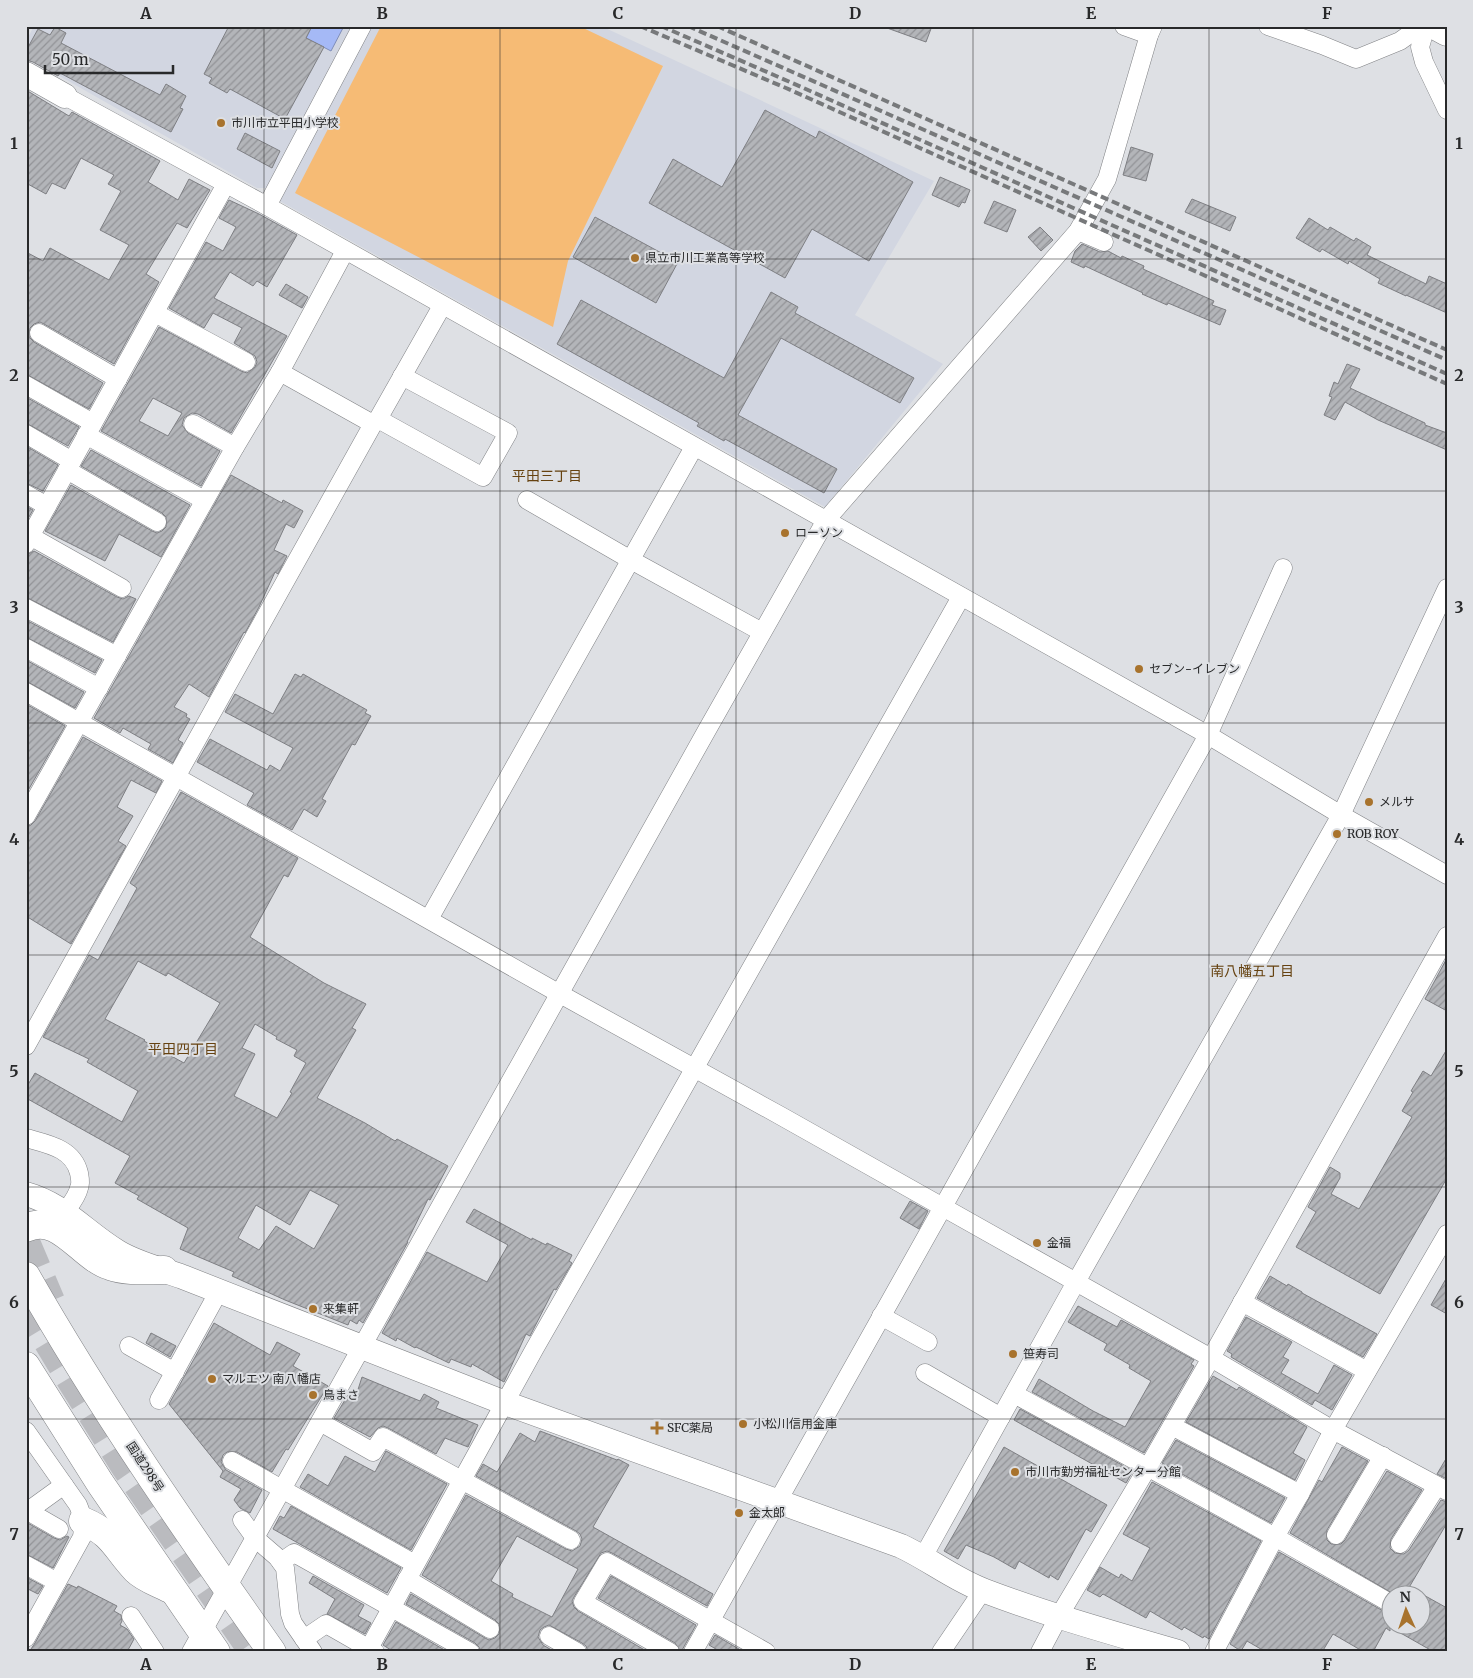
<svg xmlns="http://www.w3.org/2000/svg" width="1473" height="1678" font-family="Merriweather,'Noto Sans JP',serif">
<defs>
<pattern id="building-hatch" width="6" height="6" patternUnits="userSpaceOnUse" patternTransform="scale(1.25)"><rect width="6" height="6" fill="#b3b5b9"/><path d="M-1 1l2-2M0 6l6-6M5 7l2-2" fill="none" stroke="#929397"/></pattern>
</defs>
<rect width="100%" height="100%" fill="#dee0e4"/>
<g fill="#d2d6e1">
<polygon points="34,26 352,26 266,188 257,188 26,57 26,41"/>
<polygon points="370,26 601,26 934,181 855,315 943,364 825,507 278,200"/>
</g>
<polygon fill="#f6bb75" points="381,26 579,26 663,66 568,261 553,327 295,193"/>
<polygon fill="#a5b9f6" stroke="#808eb9" points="312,26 344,26 331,51 306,38"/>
<g fill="url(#building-hatch)" stroke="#7e7f83" fill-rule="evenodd">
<polygon points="229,26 312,26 306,38 324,47 285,119 230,89 227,93 209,83 212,78 204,74"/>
<polygon points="887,26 932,26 926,42 887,28"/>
<polygon points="55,27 66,33 61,43 160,95 166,84 186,96 180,108 183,109 171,132 60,73 58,76 33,62 26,60 26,51 38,29 50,35"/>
<polygon points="26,90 69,116 72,112 160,161 148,182 178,200 189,179 210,190 187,228 177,223 146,274 159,282 114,364 44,324 40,322 34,324 30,328 30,338 34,342 103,383 89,409 26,374 26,252 43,261 50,248 109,280 129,245 100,230 121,191 108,184 114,175 81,158 65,189 52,183 46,194 26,183"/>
<polygon points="765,110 816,138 819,131 913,182 869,261 812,229 785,278 649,203 673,159 722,187"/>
<polygon points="245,133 280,151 272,168 237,149"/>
<polygon points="1131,147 1153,154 1146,181 1123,175"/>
<polygon points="940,177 970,190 965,203 962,202 959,207 932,195"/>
<polygon points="1192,199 1236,217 1230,231 1185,212"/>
<path d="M229,200L259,214L297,235L267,287L257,281L253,286L230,272L214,298L287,336L231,433L198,414L192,413L184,418L182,425L188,433L220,451L201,486L101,431L159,327L241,371L247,373L255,367L257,362L255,356L234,343L242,328L213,313L204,328L169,308L206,242L223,251L236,227L219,218ZM153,398L182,413L168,436L139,421Z"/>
<polygon points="994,201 1016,210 1007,232 984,223"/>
<polygon points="595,217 678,262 656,303 573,257"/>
<polygon points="1309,218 1328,230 1330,227 1354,241 1356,238 1371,247 1367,255 1426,284 1429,276 1447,284 1447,313 1406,295 1406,296 1378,283 1380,279 1349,261 1348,264 1322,249 1320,252 1296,238"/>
<polygon points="1040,227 1053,240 1041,251 1028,237"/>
<polygon points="1082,244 1100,252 1108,251 1121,258 1122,256 1144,266 1143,269 1214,301 1212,305 1226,310 1220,325 1168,303 1167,305 1142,294 1143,293 1085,266 1084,268 1071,262 1075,251"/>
<polygon points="286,284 308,297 302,308 279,295"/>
<polygon points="771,292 798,307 795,313 914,378 900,403 781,338 738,415 837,469 824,493 725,439 724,441 697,426 699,423 557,344 581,300 724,378"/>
<polygon points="1347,364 1360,369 1350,388 1425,423 1425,425 1447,433 1447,450 1378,420 1345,402 1335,420 1324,415 1332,397 1329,396 1334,382 1338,384"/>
<polygon points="26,397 79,427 68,446 26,423"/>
<polygon points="26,446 58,465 43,491 26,483"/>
<polygon points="91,450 190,505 161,557 119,534 105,561 45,531 71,485 152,531 157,533 162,531 166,527 166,517 162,513 81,466"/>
<polygon points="231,475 282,503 283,500 303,511 294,528 286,524 274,550 287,556 278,574 275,572 259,607 245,633 244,632 209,697 189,684 174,707 187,714 186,717 190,719 178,740 183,743 173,763 148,749 151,744 123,728 120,733 94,718"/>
<polygon points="26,506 33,510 26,522"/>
<polygon points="34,551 117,597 123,599 129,596 136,599 113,642 26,597 26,555"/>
<polygon points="26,620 102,660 95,673 26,637"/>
<polygon points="26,660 84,692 75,708 26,681"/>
<polygon points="295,674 301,677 303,674 317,682 367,710 365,713 371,716 355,745 352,744 322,799 326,801 317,817 304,809 292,830 247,805 254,793 197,762 210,739 267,770 270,765 280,771 293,748 225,712 235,694 273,714"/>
<polygon points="26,704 65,726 26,794"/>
<polygon points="83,737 162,781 156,793 131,780 117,807 133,816 118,841 126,846 71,944 26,916 26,827 31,825 35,821"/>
<path d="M181,792L298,858L288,877L284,875L250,937L324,983L366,1004L352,1028L356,1030L317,1098L365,1123L395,1141L397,1139L448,1166L430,1200L428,1199L407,1242H408L363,1323L359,1320L357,1324L350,1320L348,1325L285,1300L232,1276L234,1272L180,1249L188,1228L137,1199L139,1196L115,1183L130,1156L26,1098V1088L35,1073L122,1122L138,1091L87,1062L89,1059L43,1037L89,955L98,960L137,888L130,883ZM138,961L166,976L168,973L220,1003L184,1063L144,1041L145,1040L105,1019ZM255,1024L277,1037L276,1039L297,1050L294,1056L306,1063L290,1092L292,1093L277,1118L234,1096L255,1054L242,1048ZM310,1190L339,1205L314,1249L276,1226L259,1250L238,1238L256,1205L290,1225Z"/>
<polygon points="1447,958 1447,1011 1425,999"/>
<polygon points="1447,1049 1447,1178 1380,1294 1296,1247 1316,1212 1308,1207 1330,1167 1340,1173 1340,1178 1331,1194 1359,1209 1412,1117 1402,1111 1413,1092 1411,1091 1423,1071 1431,1076"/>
<polygon points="910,1201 928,1211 919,1229 900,1218"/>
<polygon points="474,1209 532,1240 532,1238 546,1245 547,1243 572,1255 569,1261 572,1263 556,1290 554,1289 530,1336 526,1334 504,1382 472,1364 471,1367 451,1359 449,1363 416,1347 415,1348 397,1338 396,1341 382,1333 427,1252 487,1282 508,1245 466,1222"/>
<polygon points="1270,1276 1287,1286 1288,1284 1302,1292 1302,1293 1377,1334 1363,1357 1257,1298"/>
<polygon points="1447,1277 1447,1314 1431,1305"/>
<polygon points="1078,1306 1117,1327 1121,1320 1194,1360 1191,1364 1194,1366 1144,1453 1032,1392 1039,1379 1093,1411 1125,1427 1151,1381 1129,1368 1130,1365 1104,1350 1107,1344 1068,1322"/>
<polygon points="1246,1317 1292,1342 1283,1357 1289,1360 1281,1373 1318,1394 1334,1365 1352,1375 1332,1410 1315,1400 1312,1405 1231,1357 1232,1354 1227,1351"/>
<polygon points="214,1323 270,1355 277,1342 300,1354 293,1366 328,1386 288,1450 286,1449 272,1472 237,1452 227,1452 223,1455 221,1462 226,1470 262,1490 250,1513 240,1508 234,1500 241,1489 220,1477 223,1471 169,1404"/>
<polygon points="151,1333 176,1346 170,1357 146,1343"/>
<polygon points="1213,1376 1237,1390 1239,1387 1307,1427 1293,1453 1305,1460 1295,1480 1186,1422"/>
<polygon points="362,1377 420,1401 424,1394 439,1402 436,1408 478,1425 468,1447 445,1438 436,1454 388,1428 383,1426 378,1428 370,1437 334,1418 348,1395 355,1399"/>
<polygon points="1020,1409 1133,1471 1126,1483 1014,1420"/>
<path d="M540,1431L617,1460L618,1459L629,1465L593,1527L713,1594L707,1606L612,1553L607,1551L601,1553L574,1597L572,1601L574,1607L578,1611L648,1652H588L586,1646L582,1643L549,1625L544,1627L540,1630L538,1637L543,1645L555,1652H481L479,1647L475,1643L406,1604L411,1594L485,1638L489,1640L495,1638L499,1634V1624L495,1620L422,1575L466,1495L566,1549L572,1551L580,1546L582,1539L580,1534L576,1531L476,1476L483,1464L497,1472L520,1433L535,1442ZM517,1536L578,1569L552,1617L512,1597L513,1594L491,1581Z"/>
<polygon points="1176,1440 1285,1498 1271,1523 1162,1463"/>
<polygon points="1004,1447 1107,1505 1091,1532 1086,1529 1058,1580 1050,1575 1049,1578 1019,1561 1015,1569 994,1557 966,1545 958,1559 944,1551"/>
<polygon points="1342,1447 1368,1461 1327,1530 1327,1540 1331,1544 1341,1544 1345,1540 1387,1471 1422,1490 1391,1539 1390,1548 1395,1553 1404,1554 1409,1550 1441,1500 1447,1502 1447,1523 1404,1596 1397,1596 1290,1533 1319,1480 1322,1482"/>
<polygon points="386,1451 447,1484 411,1550 300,1487 308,1474 328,1486 345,1456 375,1472"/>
<polygon points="1447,1457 1447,1479 1437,1474"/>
<polygon points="1152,1482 1261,1541 1209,1639 1204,1636 1203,1638 1184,1627 1182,1630 1150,1611 1146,1618 1103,1594 1100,1597 1087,1590 1100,1567 1119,1578 1121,1574 1132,1581 1150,1548 1123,1534"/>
<polygon points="291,1506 401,1568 387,1593 273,1529 280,1516 284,1518"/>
<polygon points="26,1522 54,1538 60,1540 67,1536 69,1537 53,1568 26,1554"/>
<polygon points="1279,1552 1385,1612 1390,1614 1390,1626 1420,1626 1420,1593 1447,1608 1447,1652 1434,1652 1390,1627 1390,1631 1386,1628 1373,1652 1364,1652 1333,1634 1322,1652 1266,1652 1247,1641 1241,1651 1230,1644"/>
<polygon points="313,1576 364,1605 358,1616 371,1623 365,1634 327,1614 335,1599 309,1583"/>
<polygon points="611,1576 696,1625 681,1652 675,1643 598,1598"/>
<polygon points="26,1577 43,1586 38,1594 26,1588"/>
<polygon points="68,1584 77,1588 78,1586 117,1606 114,1611 121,1615 122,1621 120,1625 127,1629 134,1639 127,1652 29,1652 35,1643"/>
<polygon points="396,1622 448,1652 394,1652 383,1645"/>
<polygon points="715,1635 744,1652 721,1652 709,1645"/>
</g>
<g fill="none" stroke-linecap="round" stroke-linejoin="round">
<g stroke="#babbbf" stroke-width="28" stroke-dasharray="28 14" stroke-linecap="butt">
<polyline points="26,1242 51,1301"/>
<polyline points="26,1306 71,1381 125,1467 253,1652"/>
</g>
<g stroke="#808285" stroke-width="19">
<g id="street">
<polyline points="1124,26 1149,35"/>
<polyline points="1268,26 1322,45 1356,59 1400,41 1421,26"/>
<polyline points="1426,26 1420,47 1424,62 1447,110"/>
<polyline points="65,96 267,206 1208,735 1341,815 1447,875"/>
<polyline points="267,206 362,26"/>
<polyline points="1078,231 1104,242"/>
<polyline points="155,313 246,362"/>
<polyline points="39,333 118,379"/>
<polyline points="280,372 373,424"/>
<polyline points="26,385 93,423"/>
<polyline points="378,419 483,477 508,433 402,376"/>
<polyline points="193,424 235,447"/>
<polyline points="26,434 72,461"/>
<polyline points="86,435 204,500"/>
<polyline points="67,470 157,522"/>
<polyline points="26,494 47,506"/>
<polyline points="527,500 631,560 762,632"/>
<polyline points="30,536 122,588"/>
<polyline points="26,544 226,184"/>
<polyline points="26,608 117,656"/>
<polyline points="26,648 99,688"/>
<polyline points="26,692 560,994 781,1116 1211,1358 1333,1430 1447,1491"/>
<polyline points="26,816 235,447 280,372 345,251"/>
<polyline points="429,919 694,447"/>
<path d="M26,1046C143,839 258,631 373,424L378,419L442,306"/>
<path d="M26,1138C47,1144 73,1148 79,1173C80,1178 81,1184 79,1188C77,1197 70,1205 65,1212"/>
<polyline points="1242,1302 1367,1371"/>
<polyline points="881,1316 928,1342"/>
<polyline points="129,1346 175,1372"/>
<polyline points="925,1373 1001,1417"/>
<polyline points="1014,1394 1275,1537 1390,1603"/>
<polyline points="159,1400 219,1291"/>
<polyline points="320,1422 373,1452 383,1437 571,1540"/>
<polyline points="1172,1426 1300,1494"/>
<path d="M26,1431L78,1505C83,1516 84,1525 82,1537L26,1638"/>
<polyline points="232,1461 415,1564"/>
<polyline points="26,1510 59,1529"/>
<polyline points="28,1511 64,1485"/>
<polyline points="242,1520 255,1538 277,1557 285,1568 290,1614 293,1623 313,1652"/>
<polyline points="1336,1535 1383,1456"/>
<polyline points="1400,1544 1437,1486"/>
<polyline points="923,1557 1076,1282 1341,815 1447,588"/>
<polyline points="281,1562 294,1553 470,1652"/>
<polyline points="26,1565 57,1582"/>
<polyline points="407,1579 490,1629"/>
<polyline points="131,1616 155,1652"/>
<polyline points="549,1636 577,1652"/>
<polyline points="304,1639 326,1624 375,1652"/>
<polyline points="191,1652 707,730 826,520 1078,231 1107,179 1149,35 1153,26"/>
<polyline points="367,1652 535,1348 646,1154 961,597"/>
<polyline points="670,1652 583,1602 607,1562 766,1652"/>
<polyline points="693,1652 1208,735 1283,568"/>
<polyline points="941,1652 983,1590"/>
<polyline points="1040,1652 1059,1616 1148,1467 1211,1358 1447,936"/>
<polyline points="1214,1652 1275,1537 1300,1494 1333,1430 1447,1234"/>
</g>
</g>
<g stroke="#808285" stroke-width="25">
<g id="secondary">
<polyline points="26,74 65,96"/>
<path d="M26,1194C63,1204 86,1233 118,1252C138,1264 161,1269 183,1277L505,1403L901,1546C929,1559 955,1580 985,1591C1048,1615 1113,1633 1178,1652"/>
</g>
</g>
<g stroke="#808285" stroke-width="29">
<g id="highway">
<polyline points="1436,26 1447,32"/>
<path d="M26,1228C59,1212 81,1257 110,1266C127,1272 146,1270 164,1270"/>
<path d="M26,1276C100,1406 186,1530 272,1652"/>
<polyline points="26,1366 100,1483 216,1652"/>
<path d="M83,1521C114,1534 115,1548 136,1570C145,1579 159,1583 170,1589"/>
</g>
</g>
<use href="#street" stroke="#fff" stroke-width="18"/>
<use href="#secondary" stroke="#fff" stroke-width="24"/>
<use href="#highway" stroke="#fff" stroke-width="28"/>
<g stroke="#77797b" stroke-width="4" stroke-dasharray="8 4" stroke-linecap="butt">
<polyline points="640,26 786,88 1447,384"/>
<polyline points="661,26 790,82 1447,374"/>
<polyline points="688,26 1447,360"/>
<polyline points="717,26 1447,350"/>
</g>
</g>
<path fill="none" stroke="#28292a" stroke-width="1" stroke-opacity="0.55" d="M264,26V1652M500,26V1652M736,26V1652M973,26V1652M1209,26V1652M26,259H1447M26,491H1447M26,723H1447M26,955H1447M26,1187H1447M26,1419H1447"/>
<g fill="#a8732d" stroke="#dee0e4" stroke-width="2">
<circle cx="221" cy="123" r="5"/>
<circle cx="635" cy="258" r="5"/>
<circle cx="785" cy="533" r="5"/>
<circle cx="1139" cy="669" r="5"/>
<circle cx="1369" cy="802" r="5"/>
<circle cx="1337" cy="834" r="5"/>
<circle cx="1037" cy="1243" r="5"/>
<circle cx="313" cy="1309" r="5"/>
<circle cx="1013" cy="1354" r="5"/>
<circle cx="212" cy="1379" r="5"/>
<circle cx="313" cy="1395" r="5"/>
<circle cx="743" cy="1424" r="5"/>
<path d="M654.5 1420.5h5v5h5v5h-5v5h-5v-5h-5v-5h5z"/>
<circle cx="1015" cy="1472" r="5"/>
<circle cx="739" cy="1513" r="5"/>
</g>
<g text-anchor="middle" stroke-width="4" stroke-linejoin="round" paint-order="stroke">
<g font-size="12" fill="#28292a" stroke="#dee0e4" text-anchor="start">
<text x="231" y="127">市川市立平田小学校</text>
<text x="645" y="262">県立市川工業高等学校</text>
<text x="795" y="537">ローソン</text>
<text x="1149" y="673">セブン-イレブン</text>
<text x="1379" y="806">メルサ</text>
<text x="1347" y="838">ROB ROY</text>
<text x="1047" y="1247">金福</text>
<text x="323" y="1313">来集軒</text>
<text x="1023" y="1358">笹寿司</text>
<text x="222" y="1383">マルエツ 南八幡店</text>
<text x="323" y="1399">鳥まさ</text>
<text x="753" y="1428">小松川信用金庫</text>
<text x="667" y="1432">SFC薬局</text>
<text x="1025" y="1476">市川市勤労福祉センター分館</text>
<text x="749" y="1517">金太郎</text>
</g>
<g font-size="12" fill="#28292a" stroke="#dee0e4">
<text transform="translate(145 1467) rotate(57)" y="4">国道298号</text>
</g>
<g font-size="14" fill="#664210" stroke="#dee0e4">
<text x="547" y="481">平田三丁目</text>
<text x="1252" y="976">南八幡五丁目</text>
<text x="183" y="1054">平田四丁目</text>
</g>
</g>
<rect width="1473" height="1678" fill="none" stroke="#dee0e4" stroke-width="55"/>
<g transform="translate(1406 1610) rotate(357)"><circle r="24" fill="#dee0e4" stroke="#95979a"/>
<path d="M0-4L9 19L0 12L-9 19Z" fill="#a8732d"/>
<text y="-8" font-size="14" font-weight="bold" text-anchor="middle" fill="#28292a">N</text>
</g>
<path d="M45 65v8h128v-8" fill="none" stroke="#28292a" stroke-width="2.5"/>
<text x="52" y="65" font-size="15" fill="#28292a" stroke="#dee0e4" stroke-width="4" paint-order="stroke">50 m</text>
<rect x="28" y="28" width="1418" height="1622" fill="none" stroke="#28292a" stroke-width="2"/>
<g font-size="16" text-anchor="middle" font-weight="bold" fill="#28292a">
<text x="146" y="19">A</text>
<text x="382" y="19">B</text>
<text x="618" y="19">C</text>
<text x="855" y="19">D</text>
<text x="1091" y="19">E</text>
<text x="1327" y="19">F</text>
<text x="14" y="149">1</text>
<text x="1459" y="149">1</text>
<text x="14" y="381">2</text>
<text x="1459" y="381">2</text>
<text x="14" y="613">3</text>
<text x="1459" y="613">3</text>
<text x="14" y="845">4</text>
<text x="1459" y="845">4</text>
<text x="14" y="1077">5</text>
<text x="1459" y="1077">5</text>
<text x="14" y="1308">6</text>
<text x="1459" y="1308">6</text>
<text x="14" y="1540">7</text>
<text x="1459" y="1540">7</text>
<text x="146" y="1670">A</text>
<text x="382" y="1670">B</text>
<text x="618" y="1670">C</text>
<text x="855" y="1670">D</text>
<text x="1091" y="1670">E</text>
<text x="1327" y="1670">F</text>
</g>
</svg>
